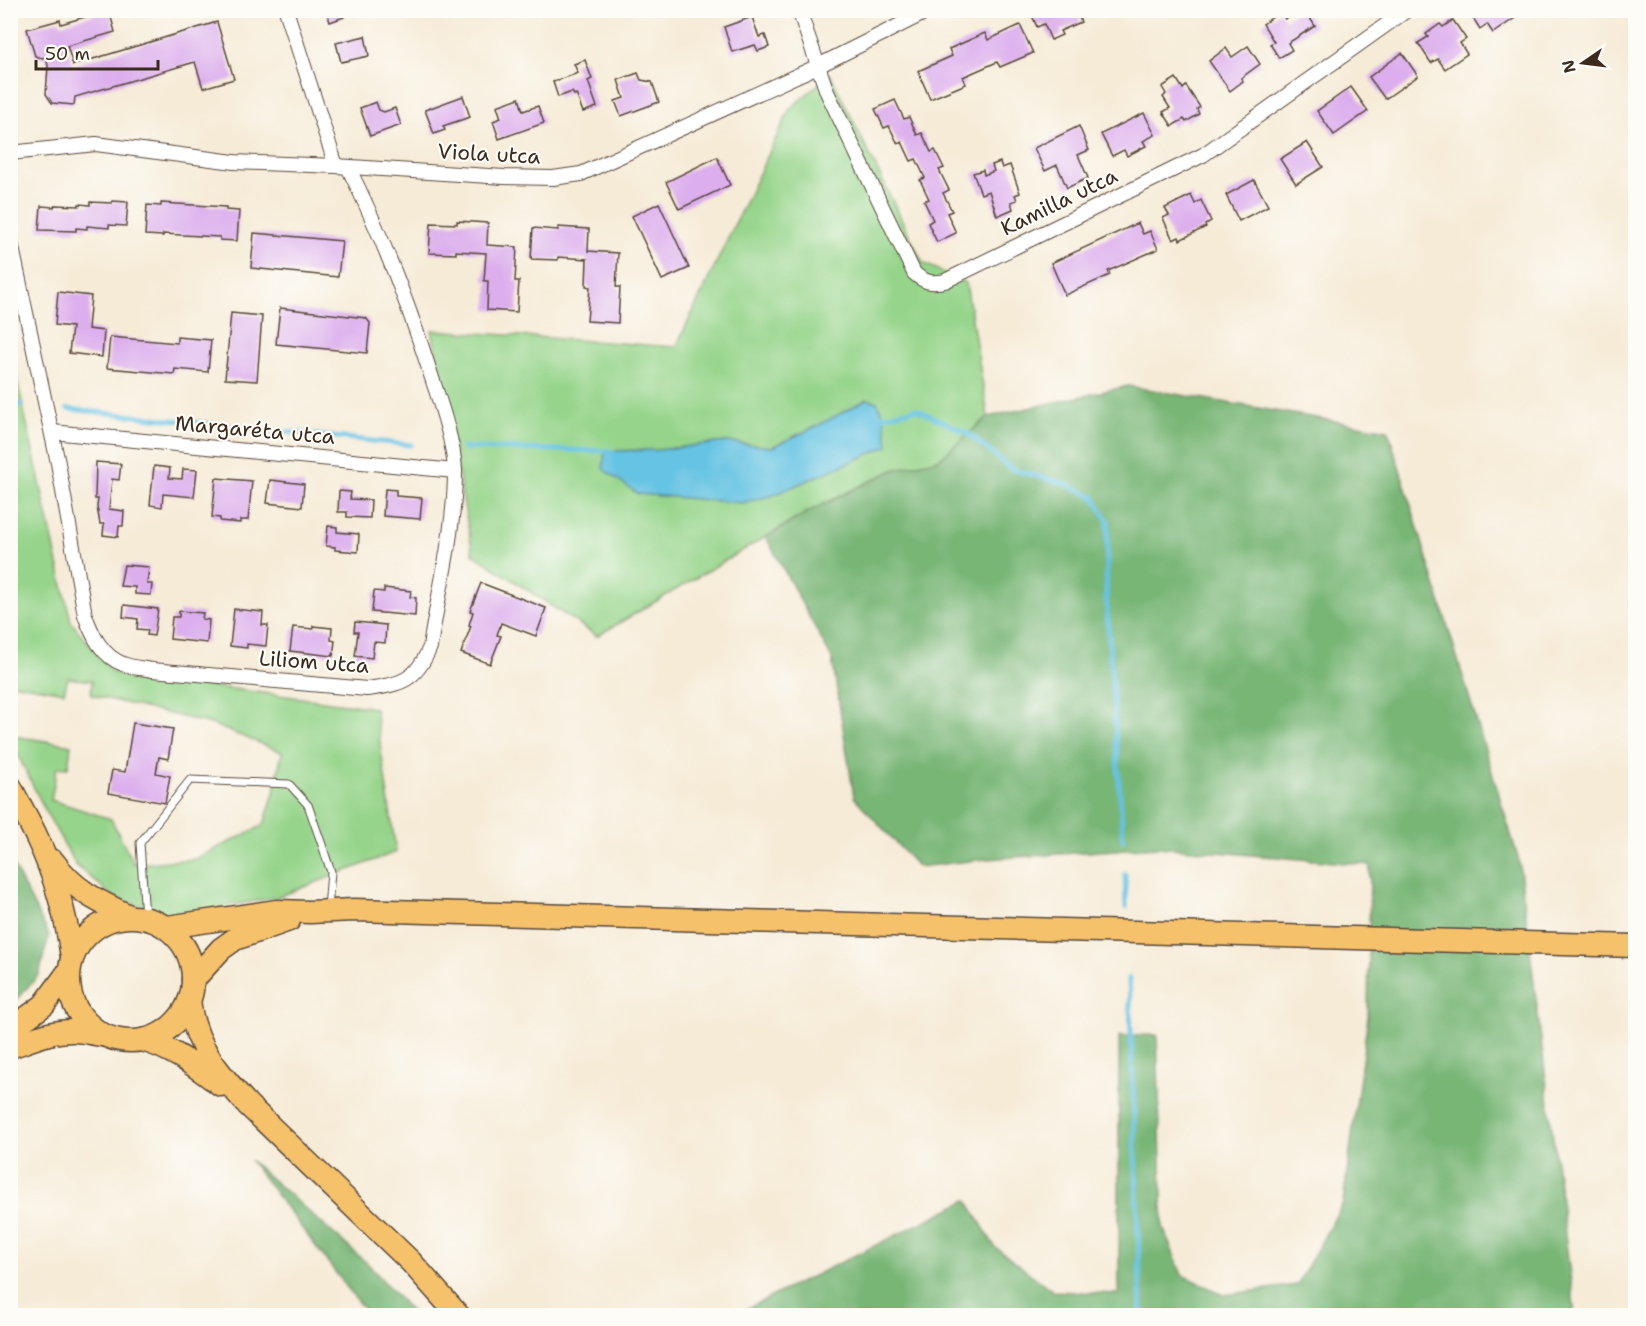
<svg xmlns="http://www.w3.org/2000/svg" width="1646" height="1326" font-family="'Shantell Sans',sans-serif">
<rect width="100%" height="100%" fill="#fdfcf7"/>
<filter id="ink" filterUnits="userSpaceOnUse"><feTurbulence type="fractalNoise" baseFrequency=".0167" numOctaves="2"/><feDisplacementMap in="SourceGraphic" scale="12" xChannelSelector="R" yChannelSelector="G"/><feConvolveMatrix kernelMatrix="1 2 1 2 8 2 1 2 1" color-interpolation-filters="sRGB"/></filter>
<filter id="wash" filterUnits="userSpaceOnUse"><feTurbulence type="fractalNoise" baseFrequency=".008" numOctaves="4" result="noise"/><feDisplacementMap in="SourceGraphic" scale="24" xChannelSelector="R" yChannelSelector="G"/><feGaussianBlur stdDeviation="1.35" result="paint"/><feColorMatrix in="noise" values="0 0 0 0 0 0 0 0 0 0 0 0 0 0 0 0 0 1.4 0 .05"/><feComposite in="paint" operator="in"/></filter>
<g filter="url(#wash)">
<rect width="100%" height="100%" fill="#f6ebd7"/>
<g fill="#95d48a" stroke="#687f54" stroke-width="1.5" fill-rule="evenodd">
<path d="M830,74L923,263L966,283L988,417L939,459L893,470L808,512L597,636L473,554L432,330L676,347L790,109ZM817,426L742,503L606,451L658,450L726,442L772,447Z"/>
<polygon points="10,348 71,622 113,673 375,708 396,852 275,898 169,916 114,897 76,865 46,812 11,741 11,727 14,736 71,745 68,768 57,767 51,800 111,819 134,864 195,859 264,825 274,793 282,752 211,724 91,695 92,681 68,678 64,692 11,683"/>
</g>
<g fill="#78b676" stroke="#5a704a" stroke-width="1.5">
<polygon points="1128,386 1388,430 1519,861 1575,1315 732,1316 967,1200 995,1247 1053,1291 1119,1294 1119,1036 1157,1035 1163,1227 1182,1275 1224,1295 1297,1285 1343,1203 1368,1016 1370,865 1158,847 987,859 918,867 854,797 832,659 766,537 808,512 893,470 939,459 988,417"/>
<polygon points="11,861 49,935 39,975 11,1005"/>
<polygon points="250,1160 369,1265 414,1315 368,1315"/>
</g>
<polygon fill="#65c3e3" stroke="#507680" stroke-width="1.5" points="867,399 877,402 884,416 888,446 771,496 742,503 638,494 603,469 605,451 658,450 726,442 772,447 817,426"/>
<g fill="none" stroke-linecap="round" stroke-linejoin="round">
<g stroke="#65c3e3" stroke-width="5">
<polyline points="10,404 21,405"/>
<polyline points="68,409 411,445"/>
<polyline points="878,417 916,409 969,434 1011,469 1063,483 1094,497 1108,521 1106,596 1123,840"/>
<polyline points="463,448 611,451"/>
<polyline points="1125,874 1126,907"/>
<polyline points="1129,978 1141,1316"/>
</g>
</g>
<g id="blocks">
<g fill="#dcaeed">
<polygon points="109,10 115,32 67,46 73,65 217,22 234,79 203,88 195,62 75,97 74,105 52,103 46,94 48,66 46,57 42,58 35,56 27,29 60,20 61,24"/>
<polygon points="326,10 342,10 344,17 330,22"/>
<polygon points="1037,10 1076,10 1081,22 1060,31 1062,35 1051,40 1044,24 1037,27 1031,13"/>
<polygon points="1299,10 1305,10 1315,26 1288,43 1292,50 1279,58 1270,44 1274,42 1263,24 1280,12 1285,19"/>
<polygon points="1468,10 1510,10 1515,18 1493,33 1487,24 1480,29"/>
<polygon points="752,17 759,37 765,35 769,47 758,51 755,45 732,52 724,27"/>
<polygon points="1453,20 1466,39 1460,43 1467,54 1445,69 1438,59 1431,63 1418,43 1428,37 1426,34 1440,24 1443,27"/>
<polygon points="1020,25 1033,53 1000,67 997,62 963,77 966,84 930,99 918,71 952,56 949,49 985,33 988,40"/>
<polygon points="365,36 369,56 341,62 336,43"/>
<polygon points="1248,46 1260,64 1241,78 1243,81 1230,91 1209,61 1226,48 1232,57"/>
<polygon points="1402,53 1418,76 1385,99 1369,77"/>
<polygon points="585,60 592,79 588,81 597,107 583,112 576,94 574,95 572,92 558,97 553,82 578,73 574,64"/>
<polygon points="638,73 641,80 652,82 659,102 621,116 615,101 624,98 618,80"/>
<polygon points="1176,78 1183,89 1186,86 1200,107 1197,109 1199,114 1186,122 1184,119 1172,126 1163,112 1170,108 1163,97 1166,94 1162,87"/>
<polygon points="1351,87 1368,111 1334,135 1317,111"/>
<polygon points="463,96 470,117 443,126 445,130 434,134 425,110"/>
<polygon points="519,98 523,111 538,106 544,123 499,139 493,121 501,118 497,106"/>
<polygon points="895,100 904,119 909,117 917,135 922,133 931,152 935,150 944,168 939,170 949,190 943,193 952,211 947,213 956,233 937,242 928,223 933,220 924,201 929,199 920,180 925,178 916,159 911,161 902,142 898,144 889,126 884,128 875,109"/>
<polygon points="376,102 379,110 384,112 395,108 401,125 370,136 360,108"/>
<polygon points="1144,113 1155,135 1143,141 1146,146 1127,156 1124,150 1112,156 1101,134"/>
<polygon points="1079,126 1089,150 1078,155 1088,178 1067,188 1057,165 1045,171 1034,148"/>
<polygon points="1307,142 1323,167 1296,184 1280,159"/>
<polygon points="717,157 730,185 679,209 666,182"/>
<polygon points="1000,162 1002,168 1010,165 1020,193 1015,195 1017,200 1011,202 1013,209 997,216 989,191 981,194 973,173 983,170 984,175 994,171 992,165"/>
<polygon points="1254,180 1268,206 1239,221 1226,195"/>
<polygon points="1191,195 1195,204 1201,200 1211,221 1205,225 1206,227 1180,240 1179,237 1173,240 1163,218 1169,215 1165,208"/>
<polygon points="112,201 128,202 126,226 109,225 109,228 87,226 87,229 76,228 76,231 39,230 41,206 54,207 55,205 79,206 79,204 90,205 90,202 112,203"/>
<polygon points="161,203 226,207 226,210 239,211 237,241 220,240 220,237 163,234 163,236 145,235 147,205 161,206"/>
<polygon points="659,203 689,268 662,280 632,216"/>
<polygon points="457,221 488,223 487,245 517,247 515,281 519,281 517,312 487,310 488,281 484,281 486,253 456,251 456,254 429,253 431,223 457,224"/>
<polygon points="1138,223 1143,234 1150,231 1158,249 1108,271 1110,275 1065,295 1051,263"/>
<polygon points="558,227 589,229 588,251 618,253 616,287 620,287 618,323 587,321 590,287 586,286 587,259 558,257 558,260 531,259 533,228 558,230"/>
<polygon points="254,233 342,241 338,277 251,268"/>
<polygon points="58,292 91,296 88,329 104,331 102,357 69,353 72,327 55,325"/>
<polygon points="280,308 366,318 370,323 367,353 276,344"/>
<polygon points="231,313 262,316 257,381 225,379"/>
<polygon points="110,337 177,343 177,337 211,340 208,372 175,369 174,374 107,368"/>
<polygon points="96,462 121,464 119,480 112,479 109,509 124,511 123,526 119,526 118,537 103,535 104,524 100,524 97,507 98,499 95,499"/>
<polygon points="154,466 170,468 169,478 182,479 183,469 197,470 194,497 163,494 162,507 150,505"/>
<polygon points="216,478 252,481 248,520 240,520 240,523 220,521 220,518 212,517"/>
<polygon points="270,480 304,484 302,507 267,503"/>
<polygon points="385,489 396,490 396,496 422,498 420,519 383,516"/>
<polygon points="339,491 351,492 350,499 371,500 370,518 347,517 347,512 338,512"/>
<polygon points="328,526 337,527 337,532 359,534 358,552 335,550 335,547 326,546"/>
<polygon points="124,565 149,567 147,584 152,584 151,595 135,594 135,587 120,586"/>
<polygon points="481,583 546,608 536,636 501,623 497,635 501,636 490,664 461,653 471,626 469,625 473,612 470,611"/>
<polygon points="384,588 411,591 410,597 416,598 415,616 372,612 374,591 384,592"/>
<polygon points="124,605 158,609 154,636 147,635 148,630 137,629 138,619 123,617"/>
<polygon points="234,609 263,612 262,625 268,625 266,646 247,644 247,648 230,646"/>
<polygon points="179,611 203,613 202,619 209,620 207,643 170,639 172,617 179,617"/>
<polygon points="355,622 386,625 385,643 374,642 372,658 355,656 358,632 354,632"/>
<polygon points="313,626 332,628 331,640 335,641 333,656 290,651 293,627 313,629"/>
<polygon points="133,723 173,729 168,759 159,757 156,773 170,776 165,803 108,793 112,770 125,772"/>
</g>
</g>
</g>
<g filter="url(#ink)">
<use href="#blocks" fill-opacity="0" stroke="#57473a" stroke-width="1.5"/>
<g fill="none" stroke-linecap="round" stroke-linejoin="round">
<g stroke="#57473a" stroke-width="9">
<polyline id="service" points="145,917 140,843 190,780 289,784 308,805 321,842 331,872 328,908"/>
</g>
<g stroke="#57473a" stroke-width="16">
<g id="minor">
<polyline points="286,10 336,166"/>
<path d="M799,10L827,92L914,273C924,282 931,284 945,281L1203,155L1407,10"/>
<polyline points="10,153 96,144 234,162 336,166 504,177 553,178 581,174 818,66 930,10"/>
<path d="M10,238L58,463L85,615C92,635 102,656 123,664C132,668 143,668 152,670L367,689C402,684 416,681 430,647C439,589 455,530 455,471C454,443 441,405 432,378C409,306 382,235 348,167"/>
<polyline points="52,432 455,471"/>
</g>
</g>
<g stroke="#57473a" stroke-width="25">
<g id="primary">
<path d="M10,786C19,804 30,822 38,840C56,878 66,916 72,957"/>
<path d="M53,861C74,890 97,901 129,916"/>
<circle cx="131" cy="979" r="62"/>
<polyline points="167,927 277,911 310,912 354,910 1636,946"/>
<polyline points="193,980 221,949 235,939 289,920"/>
<path d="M189,1001C195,1047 218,1072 248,1105L411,1262L459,1316"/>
<polyline points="10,1030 44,1005 69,971"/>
<path d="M142,1040C172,1048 196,1067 221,1085"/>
<path d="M10,1047C31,1040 52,1030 74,1031C83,1031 93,1034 102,1035"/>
</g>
</g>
<use href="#service" stroke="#fff" stroke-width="7"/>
<use href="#minor" stroke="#fff" stroke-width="14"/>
<use href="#primary" stroke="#f5c16b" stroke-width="22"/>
</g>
</g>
<g text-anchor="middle" stroke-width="4.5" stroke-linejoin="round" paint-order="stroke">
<g font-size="21" fill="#3b2a1e" stroke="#fdfcf7">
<text transform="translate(489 154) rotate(3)" y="7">Viola utca</text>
<text transform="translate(1059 202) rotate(-26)" y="7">Kamilla utca</text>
<text transform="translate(255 430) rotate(5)" y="7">Margaréta utca</text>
<text transform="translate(314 662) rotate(4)" y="7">Liliom utca</text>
</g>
</g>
<rect width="1646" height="1326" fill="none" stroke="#fdfcf7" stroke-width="36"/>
<g transform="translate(1583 63) rotate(256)" stroke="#fdfcf7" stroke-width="4.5" paint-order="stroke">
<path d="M0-4.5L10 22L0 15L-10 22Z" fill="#3b2a1e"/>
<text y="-9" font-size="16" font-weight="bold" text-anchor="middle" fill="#3b2a1e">N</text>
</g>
<path d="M36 60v9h122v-9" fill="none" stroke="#3b2a1e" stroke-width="3"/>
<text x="45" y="60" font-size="18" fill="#3b2a1e" stroke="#fdfcf7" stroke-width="4.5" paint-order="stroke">50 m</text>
</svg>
